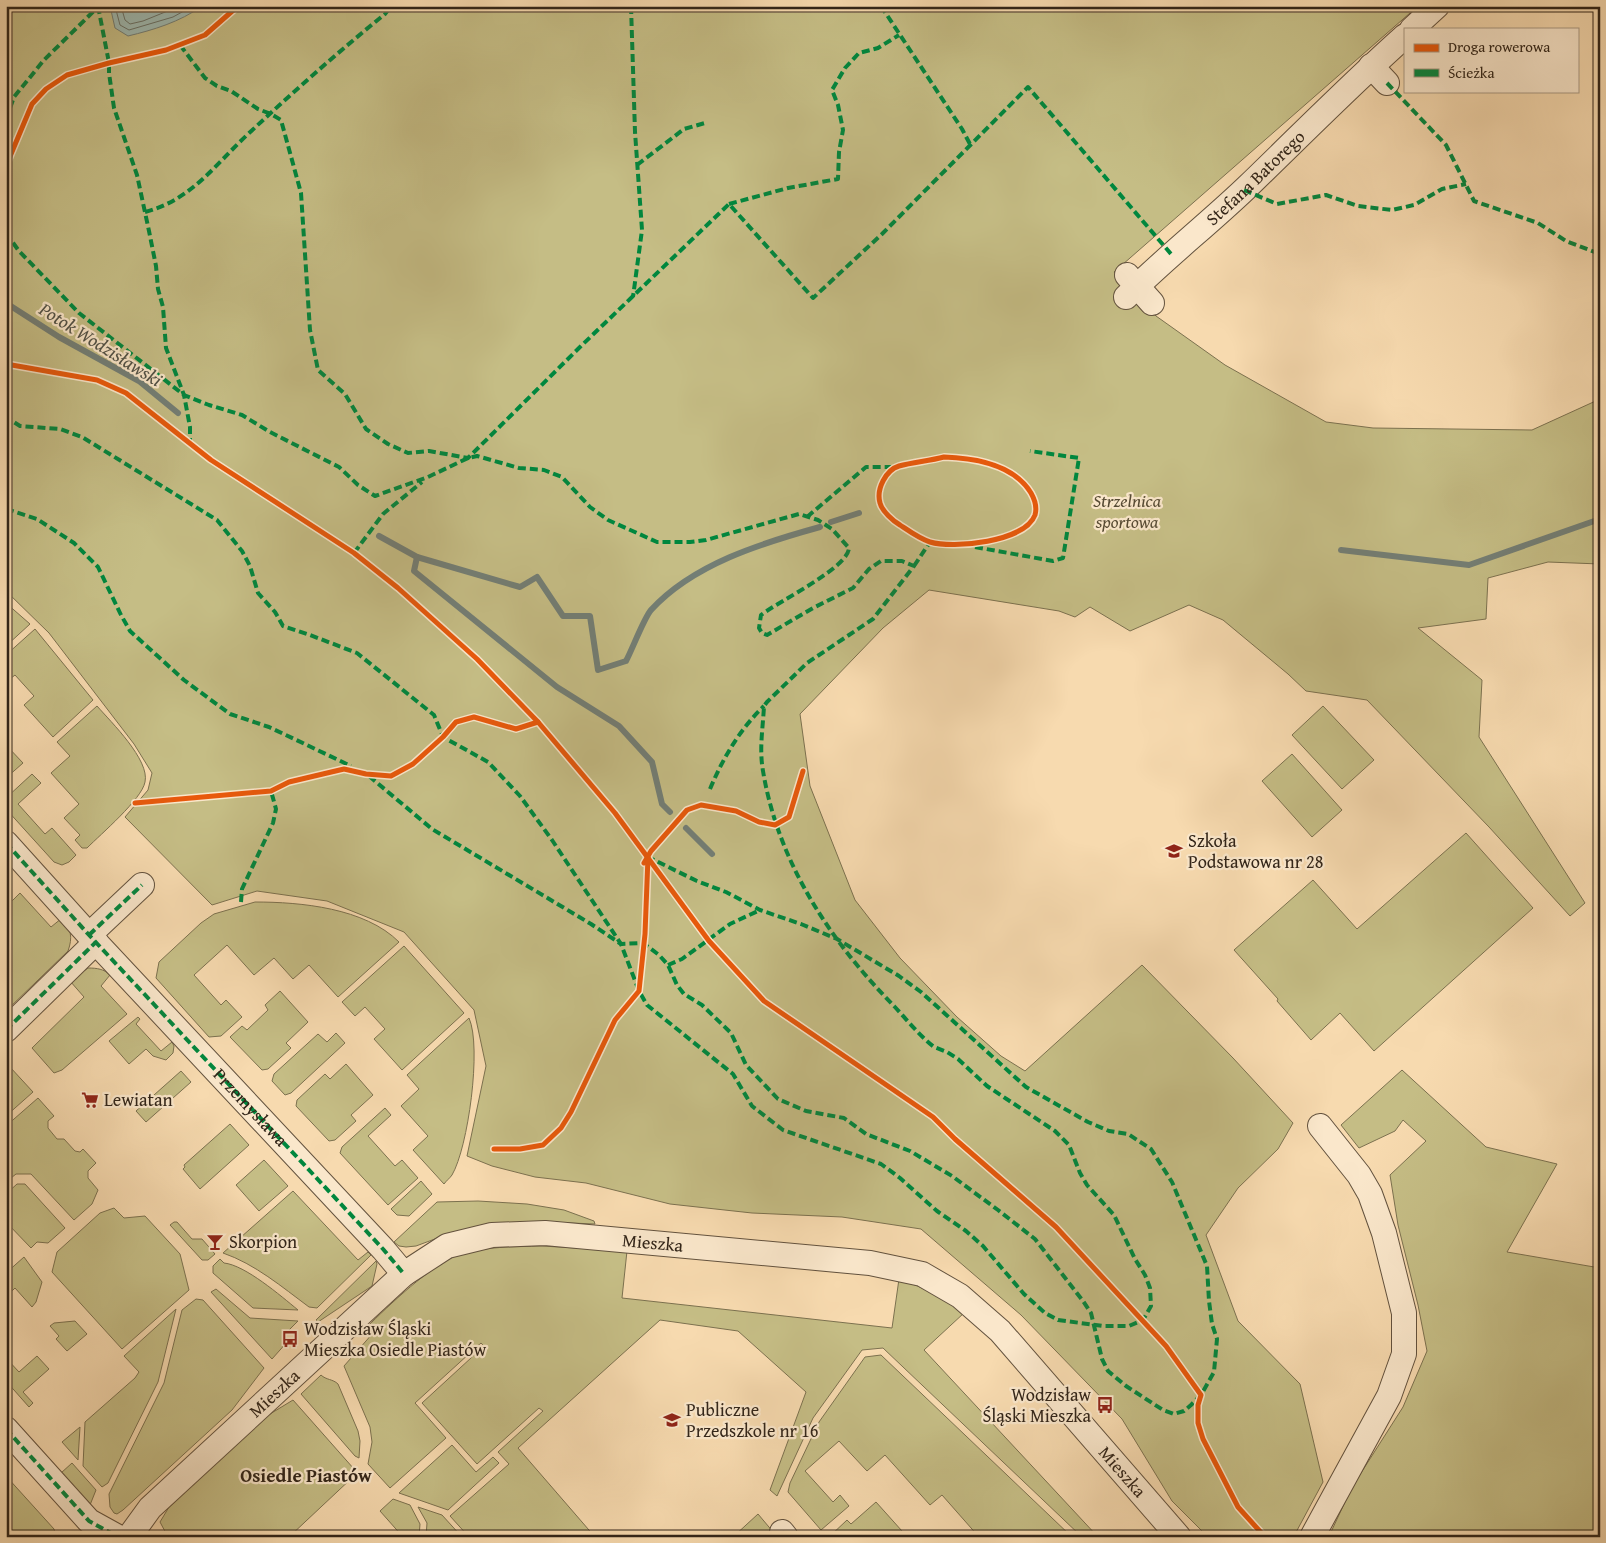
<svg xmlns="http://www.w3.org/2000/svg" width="1606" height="1543" font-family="'Gentium Book Plus',serif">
<rect width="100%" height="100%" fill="#f7daaf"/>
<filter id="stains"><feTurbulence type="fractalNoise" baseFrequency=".004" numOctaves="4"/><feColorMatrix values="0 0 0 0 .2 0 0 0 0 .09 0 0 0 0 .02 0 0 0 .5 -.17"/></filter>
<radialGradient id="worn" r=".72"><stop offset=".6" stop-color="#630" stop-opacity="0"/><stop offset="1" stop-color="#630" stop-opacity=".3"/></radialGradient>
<g fill="#c5bd85" stroke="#7c714f">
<polygon points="6,6 1418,6 1114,272 1156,316 1225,365 1326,422 1373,428 1532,430 1600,399 1600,564 1548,562 1488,578 1486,619 1418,628 1482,680 1479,737 1585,903 1570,916 1489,827 1367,700 1306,691 1288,674 1223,620 1189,605 1130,631 1090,607 1075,617 1059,611 929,590 883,628 800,714 810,786 855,900 900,958 957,1017 1001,1056 1025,1071 1142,965 1233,1058 1293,1123 1278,1149 1238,1188 1206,1235 1238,1321 1300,1384 1323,1482 1294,1536 1208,1537 1172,1501 1122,1419 1021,1315 921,1229 842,1217 752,1213 670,1204 586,1183 535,1177 492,1166 467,1156 486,1066 474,1010 404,932 327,901 257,891 212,905 125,817 148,790 152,773 134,744 49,633 6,591"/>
<polygon points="6,603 30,624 6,646"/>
<polygon points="35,629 93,700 53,737 24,705 34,696 15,675 6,682 6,655"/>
<path d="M97,706C111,722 150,760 145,782C142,799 101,834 87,848H82L75,840L80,835L64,818L79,804L51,773L70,756L57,742Z"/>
<polygon points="1323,706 1374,760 1342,789 1292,735"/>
<polygon points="6,745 23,763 6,778"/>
<polygon points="1292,754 1342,810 1312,837 1262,781"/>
<polygon points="32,774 41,783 18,804 45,834 52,828 76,855 69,862 62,865 54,862 6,809 6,798"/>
<polygon points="1466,833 1533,908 1374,1051 1340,1013 1311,1040 1277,1001 1278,999 1234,950 1313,880 1357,929"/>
<path d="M20,893L51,927L62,918C71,929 73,937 68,951L6,1011V907Z"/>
<path d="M255,902C301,902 365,908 399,942L338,997L309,965L293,979L274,958L254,975L227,945L194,975L221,1005L226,1000L242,1017L221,1036L209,1037L156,978L159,962L201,923L214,914Z"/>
<polygon points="404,946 464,1013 402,1070 374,1039 385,1029 365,1007 355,1016 342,1002"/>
<path d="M88,968C97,968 104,969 110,975L101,986L127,1014L62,1070L54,1073L32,1048L84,997L70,981Z"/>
<polygon points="280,991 308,1022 286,1043 291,1048 268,1069 262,1070 230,1037 242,1026 247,1030 268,1010 265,1005"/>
<polygon points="138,1017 140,1019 136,1024 161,1051 172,1042 174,1046 173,1053 166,1060 153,1056 146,1049 129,1064 109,1041"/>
<path d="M469,1018C482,1047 468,1148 452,1175C450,1178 446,1181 444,1184L413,1150L428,1136L401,1106L419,1089L407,1075Z"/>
<polygon points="336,1033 345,1043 291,1093 285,1095 272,1081 274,1074 318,1034 327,1042"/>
<polygon points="346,1064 373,1095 351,1115 356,1121 335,1140 329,1141 296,1106 297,1100 325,1074 330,1079"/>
<polygon points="10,1067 33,1092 6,1116 6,1071"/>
<polygon points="1402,1070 1486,1147 1557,1164 1507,1252 1600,1268 1600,1537 1330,1537 1331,1532 1352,1487 1403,1407 1427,1351 1418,1305 1398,1225 1390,1175 1426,1141 1403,1120 1395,1131 1359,1148 1341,1125"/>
<polygon points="181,1071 191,1082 146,1122 136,1111"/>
<polygon points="38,1098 54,1116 48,1121 48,1128 57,1139 64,1139 75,1151 80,1152 83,1149 96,1163 88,1171 88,1178 98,1190 92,1204 74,1220 31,1174 16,1174 6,1182 6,1126"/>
<polygon points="385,1108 391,1115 368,1136 395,1166 402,1160 418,1178 388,1205 340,1153 342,1147"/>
<polygon points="230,1124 249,1145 200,1189 183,1169 185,1167 184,1165"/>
<polygon points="264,1160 288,1186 259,1211 236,1185"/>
<polygon points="421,1181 432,1194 409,1216 397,1215 391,1209"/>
<polygon points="17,1184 25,1184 65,1228 48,1243 37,1242 31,1248 6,1222 6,1194"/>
<path d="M293,1191L358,1260L368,1252L371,1255L317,1308L309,1307C282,1287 255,1264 223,1253Z"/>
<polygon points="478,1201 527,1204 564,1210 594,1221 595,1224 547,1222 443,1236 416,1246 406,1247 399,1246 394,1242 437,1202"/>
<polygon points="114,1208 124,1218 145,1216 180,1254 189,1290 122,1349 52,1272 57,1252 100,1213"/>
<polygon points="174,1222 177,1222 192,1239 202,1239 215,1254 208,1260 202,1260 170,1225"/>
<path d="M542,1246L627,1251L622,1298L892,1328L899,1279C923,1287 944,1298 964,1313L924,1350L1098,1537H1082L883,1348L862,1350L813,1418L777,1496L770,1490L806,1392L738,1331L660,1320L518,1448L595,1537H469L450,1516L509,1464L498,1452L543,1411L539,1408L477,1464L422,1403L484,1346L481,1343L415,1403L446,1438L390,1488L368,1464L372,1442L370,1427L344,1366L373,1333L367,1327C388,1306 431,1265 458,1255C485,1246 514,1247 542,1246Z"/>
<polygon points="24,1257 42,1282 36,1302 32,1307 15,1288 12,1291 6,1284 6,1273"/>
<path d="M220,1259L224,1263C245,1265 281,1296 298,1310L253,1308L213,1273V1266Z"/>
<polygon points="376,1261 377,1264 372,1286 318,1322 316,1320"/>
<polygon points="216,1289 250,1318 298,1321 284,1335 288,1341 272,1359 211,1292"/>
<polygon points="196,1299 203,1300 264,1368 232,1410 123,1510 117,1514 114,1513 110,1507 109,1494 164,1383 182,1310"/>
<polygon points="176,1309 158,1382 108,1483 102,1487 83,1466 85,1422 135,1378 139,1372 124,1356"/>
<polygon points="75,1321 87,1334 67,1351 56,1339 59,1336 50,1326 54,1323"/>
<polygon points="881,1355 1072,1537 979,1537 942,1495 930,1505 885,1455 867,1471 839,1441 805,1471 833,1502 840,1495 849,1506 821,1530 788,1492 790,1483 819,1422 865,1357"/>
<polygon points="37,1356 49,1369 23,1392 33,1403 29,1407 6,1381 6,1358 19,1372"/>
<path d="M321,1375C326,1380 333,1379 338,1384L358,1431L360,1441L359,1458L355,1456L301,1394Z"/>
<polygon points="293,1400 354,1469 354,1476 289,1537 168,1537 160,1522 169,1507 265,1417"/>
<polygon points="80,1427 78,1460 62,1442"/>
<polygon points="452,1445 476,1472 493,1457 499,1463 448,1510 399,1493"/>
<polygon points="72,1463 96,1490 90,1505 61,1473"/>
<polygon points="6,1476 54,1529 55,1533 51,1537 6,1537"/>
<polygon points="393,1499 410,1505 420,1524 419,1537 403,1537 380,1511"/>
<polygon points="876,1502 902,1531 896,1537 829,1537 847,1520 851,1524"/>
<polygon points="418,1507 442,1515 462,1537 426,1537 427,1523"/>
<polygon points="758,1514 774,1533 770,1537 733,1537"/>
</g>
<path fill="#9ebab2" stroke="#737e75" d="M110,6H202C180,22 153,30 128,36L115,28Z"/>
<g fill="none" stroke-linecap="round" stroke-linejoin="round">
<g stroke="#687066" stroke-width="1">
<polyline points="115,6 120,25 129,30 173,17 193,6"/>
<polyline points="121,6 125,20 130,24 143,21 180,6"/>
</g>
<g stroke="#737e75" stroke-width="6">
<polyline points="6,303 59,337 139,381 178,413"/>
<polyline points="831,522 859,513"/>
<path d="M379,536L417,557L520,587L537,577L563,616H590L598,670L626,661C632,650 644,618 651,610C693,564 762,543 820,527"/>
<polyline points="1341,550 1469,565 1600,519"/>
<polyline points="417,557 414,571 557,687 619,726 652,762 662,804 670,812"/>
<polyline points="686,828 712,854"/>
</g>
<g stroke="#63523e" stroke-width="26">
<g id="minor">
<polyline points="1412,29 1437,6"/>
<polyline points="1371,66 1387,83"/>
<polyline points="1127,275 1152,303"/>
<path id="s1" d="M1126,297C1164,259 1206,226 1245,189C1298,138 1350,85 1405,36"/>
<path id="s2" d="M6,843L89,935L383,1249L404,1274"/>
<polyline points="89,935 142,885"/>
<polyline points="6,1030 96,942"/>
<polyline points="6,1429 89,1521 118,1537"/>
<polyline points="782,1532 786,1537"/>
<path id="s3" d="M129,1537L150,1508L404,1274L447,1246L492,1235L545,1233L870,1263L922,1274L960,1296L1000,1331L1179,1537"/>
<polyline points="1312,1537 1389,1396 1404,1354 1404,1313 1384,1233 1370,1194 1359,1175 1320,1126"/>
</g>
</g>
<use href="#minor" stroke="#fae7cb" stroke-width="24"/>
<g stroke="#00873e" stroke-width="4" stroke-dasharray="8 4" stroke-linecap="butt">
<polyline points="98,6 109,63 109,73 114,108 137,175 149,231 156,266 158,289 163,307 166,348 184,395 190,427 190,444"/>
<polyline points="631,6 635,132 642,230 633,297"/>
<polyline points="881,6 962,129 971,146"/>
<polyline points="180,45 205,78 217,86 231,91 258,109 271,114 281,120 301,193 310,330 318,370 345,394 366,429 388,444 408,453 429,451 468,458 581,346 729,204 813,298 882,234 1028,87 1171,254"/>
<polyline points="1387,83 1446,145 1474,201 1538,223 1566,241 1600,254"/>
<polyline points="6,119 14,97 44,60 99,6"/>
<polyline points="637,165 684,129 705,123"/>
<polyline points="1244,190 1277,204 1326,195 1358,206 1392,210 1414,205 1442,189 1466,184"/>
<polyline points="729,204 788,188 838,179 839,152 843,130 838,105 832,90 845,68 859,53 878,48 899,35"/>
<path d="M145,212C191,200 214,166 247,135C292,93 338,52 385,14L391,6"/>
<path d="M6,233L19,251L79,313L184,395L209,405L242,415L270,432L339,467L358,485L375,496L428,477L468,458L477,456L519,468L544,470L562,477L590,507L608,520L657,542H690L706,540L799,514L818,520L832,529L849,548C848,568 779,601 761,615L759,628L762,633L767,635L813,608L853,588L869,569L881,561H902L914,566L873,619L807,663L767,702L764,706C763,727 759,749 763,771C778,862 830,941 894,1006C907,1020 919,1035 934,1047L947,1052L958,1059L987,1086L1055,1131L1069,1145L1080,1173L1087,1185L1114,1215L1135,1259L1145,1275L1150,1288L1151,1306L1143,1320L1129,1326H1103L1058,1320L1045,1313L1024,1294L983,1246L966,1231L937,1211L900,1178L881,1164L783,1130L752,1106L733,1074L647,1005L639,991L621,944L552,840L520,796L488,762L443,737L434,715L357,653L310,635L283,626L275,612L258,593L250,566L242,551L217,520L82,437L60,429L20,426L6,417"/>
<polyline points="6,509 37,519 74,543 98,567 121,615 130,631 184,680 230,714 269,727 351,766"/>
<polyline points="807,517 866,467 895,467"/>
<polyline points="975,547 1053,561 1063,558 1079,458 1030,451"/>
<polyline points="354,553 383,514 422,482"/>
<polyline points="914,566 930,542"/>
<polyline points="369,776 432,829 591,924 621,944 643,943 659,955 668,965 677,985 684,994 702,1005 731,1033 746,1065 778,1099 806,1111 844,1118 866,1134 910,1151 952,1176 998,1210 1035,1239 1083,1301 1091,1313 1102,1359 1108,1371 1126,1386 1163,1410 1174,1414 1184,1411 1191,1405 1201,1395 1214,1372 1217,1339 1212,1324 1209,1301 1207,1266 1172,1182 1151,1149 1128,1134 1109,1131 1088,1122 1026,1087 921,992 899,976 837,939 801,924 760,910 726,892 697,881 652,859"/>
<path d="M710,789C723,758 740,729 764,706"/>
<polyline points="6,843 89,935 383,1249 404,1274"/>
<polyline points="241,902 242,889 273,823 276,809 271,791"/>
<polyline points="89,935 142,885"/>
<polyline points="668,965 682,959 730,924 760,910"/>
<polyline points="6,1030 96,942"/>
<polyline points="6,1429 89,1521 118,1537"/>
<polyline points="782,1532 786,1537"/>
</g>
<g stroke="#fae7cb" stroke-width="8">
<g id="cycleway">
<polyline points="6,166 32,104 46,89 67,75 109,63 166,50 205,35 238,6"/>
<polyline points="6,364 97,380 126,393 211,460 354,553 398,588 477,659 538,722 615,813 709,941 764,1001 933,1117 955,1139 1056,1227 1166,1346 1201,1395 1198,1405 1198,1423 1203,1439 1238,1507 1265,1537"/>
<path d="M944,457C975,458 1014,465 1031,493C1035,500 1037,508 1035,515C1025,542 953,549 930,542C920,539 909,531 900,525C893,521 882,511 880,503C876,489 886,470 899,466C914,462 929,461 944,457Z"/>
<polyline points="135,803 271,791 289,782 344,769 366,774 391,776 413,764 443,737 456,722 474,717 516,729 538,722"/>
<polyline points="644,863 651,851 687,810 701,805 736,811 759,822 775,825 789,817 803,771"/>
<polyline points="494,1149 520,1149 543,1145 561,1128 571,1112 615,1020 639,991 645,934 648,857"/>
</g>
</g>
<use href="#cycleway" stroke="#e8590c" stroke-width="5"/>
</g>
<defs>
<g id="school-bare" transform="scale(1.35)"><path d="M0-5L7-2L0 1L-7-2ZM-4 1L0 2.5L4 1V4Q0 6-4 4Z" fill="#8f2418" stroke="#fae7cb" stroke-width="2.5" paint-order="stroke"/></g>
<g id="supermarket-bare" transform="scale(1.35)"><path d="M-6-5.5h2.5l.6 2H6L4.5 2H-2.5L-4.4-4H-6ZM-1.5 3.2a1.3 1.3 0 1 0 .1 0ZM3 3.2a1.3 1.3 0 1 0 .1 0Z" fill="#8f2418" stroke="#fae7cb" stroke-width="2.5" paint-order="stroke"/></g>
<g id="bar-bare" transform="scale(1.35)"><path d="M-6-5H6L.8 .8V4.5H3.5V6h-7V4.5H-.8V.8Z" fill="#8f2418" stroke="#fae7cb" stroke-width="2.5" paint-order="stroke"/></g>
<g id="bus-bare" transform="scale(1.35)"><path d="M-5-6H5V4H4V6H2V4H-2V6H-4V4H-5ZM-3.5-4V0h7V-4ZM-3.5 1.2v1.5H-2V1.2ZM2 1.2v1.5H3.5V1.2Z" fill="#8f2418" stroke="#fae7cb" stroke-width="2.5" paint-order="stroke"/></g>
</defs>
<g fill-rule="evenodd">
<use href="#school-bare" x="1174" y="851"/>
<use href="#supermarket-bare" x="90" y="1100"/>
<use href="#bar-bare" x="215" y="1242"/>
<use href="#bus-bare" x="290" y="1339"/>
<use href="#bus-bare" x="1105" y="1405"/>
<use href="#school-bare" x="672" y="1420"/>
</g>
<g text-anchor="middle" stroke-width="4.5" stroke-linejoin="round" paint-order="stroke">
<g font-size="18" fill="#322519" stroke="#fae7cb">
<text dy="6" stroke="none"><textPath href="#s1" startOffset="176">Stefana Batorego</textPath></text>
<text dy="6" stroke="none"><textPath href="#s2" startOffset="360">Przemysława</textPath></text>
<text dy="6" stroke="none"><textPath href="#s3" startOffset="640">Mieszka</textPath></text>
<text dy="6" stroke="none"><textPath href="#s3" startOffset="205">Mieszka</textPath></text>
<text dy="6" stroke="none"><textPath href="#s3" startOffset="1195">Mieszka</textPath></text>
</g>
<g font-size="18" font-style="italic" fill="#574b34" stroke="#fae7cb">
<text x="1127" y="507">Strzelnica<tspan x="1127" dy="21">sportowa</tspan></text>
</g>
<g font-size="18" fill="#322519" stroke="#fae7cb" text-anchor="start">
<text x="1188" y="847">Szkoła<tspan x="1188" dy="21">Podstawowa nr 28</tspan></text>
<text x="104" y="1106">Lewiatan</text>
<text x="229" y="1248">Skorpion</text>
<text x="304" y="1335">Wodzisław Śląski<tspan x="304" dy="21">Mieszka Osiedle Piastów</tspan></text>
<text x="1091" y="1401" text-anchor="end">Wodzisław<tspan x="1091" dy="21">Śląski Mieszka</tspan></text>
<text x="686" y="1416">Publiczne<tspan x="686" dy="21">Przedszkole nr 16</tspan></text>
</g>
<g font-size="19" font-style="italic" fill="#525247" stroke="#fae7cb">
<text transform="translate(101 344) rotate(32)" y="7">Potok Wodzisławski</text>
</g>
<g font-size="19" font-weight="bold" fill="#322519" stroke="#fae7cb">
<text x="306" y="1482">Osiedle Piastów</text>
</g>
</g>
<rect width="1606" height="1543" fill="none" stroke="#f7daaf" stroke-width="25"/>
<rect x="8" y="8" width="1591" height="1528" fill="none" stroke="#322519" stroke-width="2.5"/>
<rect x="12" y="12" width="1581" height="1518" fill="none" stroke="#322519"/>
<rect x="1404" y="28" width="175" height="65" fill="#fae7cb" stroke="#aa9984"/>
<rect x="1414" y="44" width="25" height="8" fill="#e8590c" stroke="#aa9984"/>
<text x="1448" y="52" font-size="15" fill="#322519">Droga rowerowa</text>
<rect x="1414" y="69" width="25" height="8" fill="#00873e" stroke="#aa9984"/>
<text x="1448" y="78" font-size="15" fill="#322519">Ścieżka</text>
<rect width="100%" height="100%" filter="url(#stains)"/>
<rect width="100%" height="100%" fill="url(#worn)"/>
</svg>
